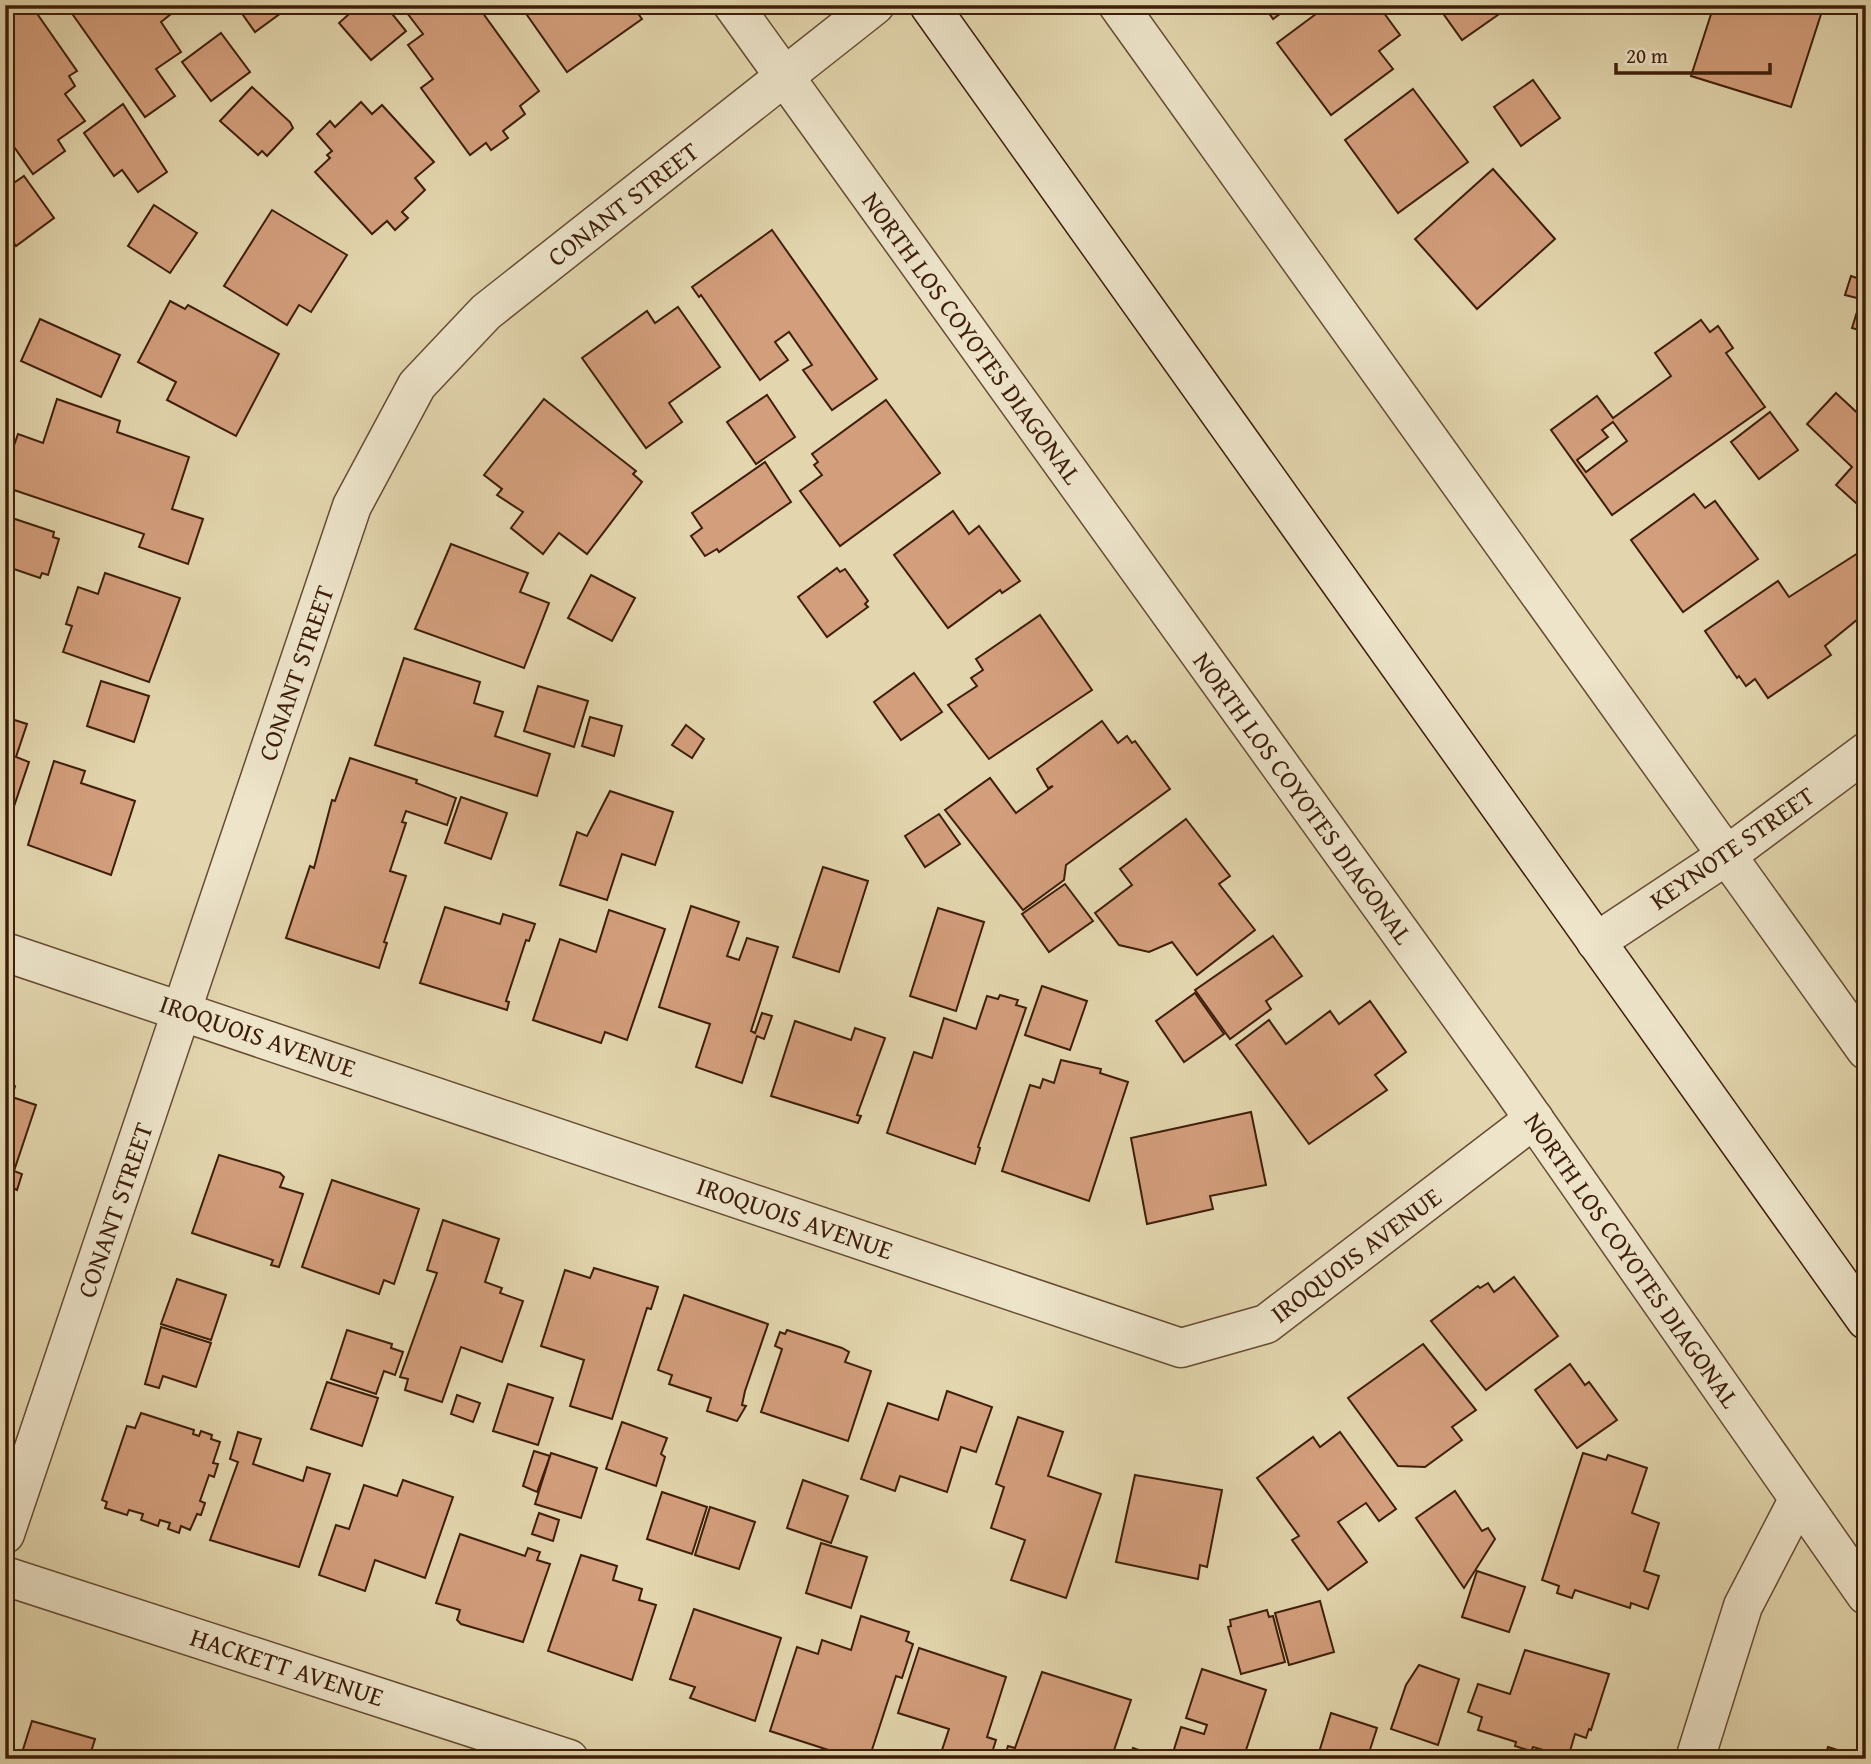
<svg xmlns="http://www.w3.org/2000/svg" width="1871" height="1764" font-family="'Gentium Book Plus',serif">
<rect width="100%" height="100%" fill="#e3d6ae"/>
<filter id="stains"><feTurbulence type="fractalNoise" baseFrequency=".00286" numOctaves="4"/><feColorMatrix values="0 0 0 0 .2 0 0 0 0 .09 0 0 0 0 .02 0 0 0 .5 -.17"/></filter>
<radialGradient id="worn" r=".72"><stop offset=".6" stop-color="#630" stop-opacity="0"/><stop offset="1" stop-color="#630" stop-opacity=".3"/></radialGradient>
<g fill="#d39e7c" stroke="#3e1e09" stroke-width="2" fill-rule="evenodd">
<polygon points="25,5 31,5 77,71 69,76 75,86 65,94 85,121 58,140 65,151 33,174 5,134 5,19"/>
<polygon points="66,5 165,5 171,14 161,22 181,52 156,69 175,96 145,117"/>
<polygon points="236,5 292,5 255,32"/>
<polygon points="359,5 385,5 406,31 371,60 339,23"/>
<polygon points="401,5 477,5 539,91 520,106 525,114 503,131 508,138 491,150 486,143 470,155 421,88 433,79 408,45 423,34"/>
<polygon points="520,5 632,5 642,19 567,72"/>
<polygon points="1263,5 1292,5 1273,19"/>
<polygon points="1328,5 1363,5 1368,12 1378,5 1400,35 1379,51 1393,69 1331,115 1277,43"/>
<polygon points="1437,5 1512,5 1462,40"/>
<polygon points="1714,5 1824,5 1791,107 1691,76"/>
<polygon points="221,33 250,72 211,101 182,62"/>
<polygon points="1533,80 1560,118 1521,146 1494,107"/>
<polygon points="252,87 290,122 293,128 267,156 262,151 258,155 220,121"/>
<polygon points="1413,89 1468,162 1398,213 1345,140"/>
<polygon points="361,102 372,114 382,105 434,162 415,178 425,190 402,212 408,218 395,230 387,221 372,234 315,172 330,158 327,155 332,151 317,134 330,121 335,127"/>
<polygon points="123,104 167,172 138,192 122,170 114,176 84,133"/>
<polygon points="1493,169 1555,239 1477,309 1415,239"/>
<polygon points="24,176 54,218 16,246 5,230 5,189"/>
<polygon points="154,205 197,233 170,273 128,246"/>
<polygon points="272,210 347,255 311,312 299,305 287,325 224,286"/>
<polygon points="772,230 877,379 832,410 803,370 812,365 789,332 775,342 788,360 760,380 701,295 699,297 692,287"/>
<polygon points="1851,276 1866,281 1866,332 1852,328 1861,299 1845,295"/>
<polygon points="170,301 185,309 188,305 279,354 236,436 167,400 176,382 138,362"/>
<polygon points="678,307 720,367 669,403 682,422 646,448 582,358 647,311 655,323"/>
<polygon points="40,319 120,355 101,397 21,361"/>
<path d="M1701,320L1710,332L1718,326L1733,348L1726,353L1765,407L1612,515L1551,430L1597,396L1613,418L1671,376L1655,353ZM1613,422L1627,441L1586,472L1577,460L1608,437L1602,430Z"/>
<polygon points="1836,393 1866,421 1866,512 1836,485 1852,467 1807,424"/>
<polygon points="767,395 795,437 756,464 727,422"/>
<polygon points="57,399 120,421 117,432 189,457 172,509 203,519 188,564 139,547 144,534 5,487 5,471 18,434 43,443"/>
<polygon points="544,399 636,471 633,474 642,482 587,554 559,533 543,554 511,528 523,512 497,495 502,489 484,475"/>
<polygon points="886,400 940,473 840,546 800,491 822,475 814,465 818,462 812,454"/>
<polygon points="1770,412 1798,450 1759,479 1731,442"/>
<polygon points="765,462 791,502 719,552 717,549 705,556 691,536 702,528 692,513"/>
<polygon points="1694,494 1705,508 1715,501 1758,559 1683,612 1631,540"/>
<polygon points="953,511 969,534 979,526 1020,581 1002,593 1000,590 948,628 894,555"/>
<polygon points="9,517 54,532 53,537 59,539 48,575 42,573 40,578 5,566 5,529"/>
<polygon points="451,544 528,573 520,592 549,603 524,668 415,629"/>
<polygon points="1866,548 1866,606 1861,610 1864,614 1825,646 1831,655 1768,698 1755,679 1746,686 1739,676 1737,678 1705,631 1778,581 1789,597"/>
<polygon points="837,568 840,572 845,569 868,601 865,604 868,607 827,637 798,597"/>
<polygon points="105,573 180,598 149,682 63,652 72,626 66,624 78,587 98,594"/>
<polygon points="591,575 635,598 612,641 568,618"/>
<polygon points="1040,615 1092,690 989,759 948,705 977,686 971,678 983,670 976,659"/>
<polygon points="404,658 480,682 474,703 503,712 495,736 550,754 537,796 375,745"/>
<polygon points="914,673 942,712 901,740 874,702"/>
<polygon points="101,681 149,696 134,742 87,726"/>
<polygon points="538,686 588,701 574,747 524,731"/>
<polygon points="5,717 27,724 16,757 29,762 5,833"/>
<polygon points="590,717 622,726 614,756 582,746"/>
<polygon points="1102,721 1118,743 1127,736 1132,743 1135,741 1170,789 1066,865 1064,880 1023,910 945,810 990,778 1016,813 1053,786 1048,788 1037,769"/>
<polygon points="686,725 704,739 692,758 672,745"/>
<polygon points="350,758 417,780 416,783 456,798 447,825 406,811 402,822 406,823 390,871 406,876 384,942 387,943 379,968 286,938 310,866 314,868 332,800 335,801"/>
<polygon points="54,761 85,771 81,783 135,801 111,875 28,845"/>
<polygon points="610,791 673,812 655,865 622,854 607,900 560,885 577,832 587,836"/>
<polygon points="461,797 507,813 491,859 445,843"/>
<polygon points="939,814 960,844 925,867 905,836"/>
<polygon points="1186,819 1230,876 1219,884 1255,930 1197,975 1172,942 1149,952 1119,945 1095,913 1132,885 1120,869"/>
<polygon points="823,867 868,881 839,972 793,957"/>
<polygon points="1065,884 1093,921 1049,952 1022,914"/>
<polygon points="691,906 739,922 727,956 739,960 747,938 778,947 751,1031 755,1033 762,1013 772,1016 764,1039 757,1036 742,1083 696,1067 710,1024 659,1007"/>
<polygon points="445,907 500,924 503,914 535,924 529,941 526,940 506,1001 509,1002 507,1010 420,983"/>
<polygon points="938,908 984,922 956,1011 910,996"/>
<polygon points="609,910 665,929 627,1040 605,1032 601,1043 533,1020 560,939 596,952"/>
<polygon points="1273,936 1302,976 1266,1001 1271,1009 1230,1039 1195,990"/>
<polygon points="1042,986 1087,1001 1070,1050 1025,1035"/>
<polygon points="1195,993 1224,1034 1184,1062 1156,1021"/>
<polygon points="1000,995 1018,1000 1016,1005 1026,1008 978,1147 980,1148 975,1164 887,1133 914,1052 932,1058 944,1018 976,1029 987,996 998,999"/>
<polygon points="1370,1001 1406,1052 1375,1075 1387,1090 1309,1144 1236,1045 1269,1020 1286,1044 1330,1011 1339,1024"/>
<polygon points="795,1021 851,1040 855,1028 885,1038 857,1115 861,1116 858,1123 771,1096"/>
<polygon points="1061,1060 1101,1069 1100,1073 1128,1082 1089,1201 1002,1171 1030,1085 1040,1088 1043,1079 1054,1083"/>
<polygon points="5,1082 15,1086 12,1097 36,1105 14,1171 22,1174 17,1190 13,1188 5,1212"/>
<polygon points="1251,1112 1266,1185 1210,1196 1213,1209 1147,1224 1131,1138"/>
<polygon points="219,1155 280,1173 284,1177 280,1187 303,1194 279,1267 271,1265 273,1260 192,1233"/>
<polygon points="332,1180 419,1209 394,1284 384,1280 379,1294 302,1267"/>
<polygon points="443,1220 499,1239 485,1282 502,1288 500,1293 523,1301 502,1362 461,1347 442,1402 405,1390 408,1379 400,1377 437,1273 427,1270"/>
<polygon points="594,1268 658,1287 651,1309 647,1308 612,1419 570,1406 584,1360 541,1346 565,1270 590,1278"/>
<polygon points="1514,1277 1558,1336 1486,1390 1431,1321 1478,1286 1480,1288 1488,1283 1494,1292"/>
<polygon points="177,1279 226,1295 211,1340 161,1324"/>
<polygon points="684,1295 768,1324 745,1391 742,1405 746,1406 737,1421 707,1411 711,1398 669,1384 672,1375 658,1370"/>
<polygon points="161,1327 211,1343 196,1387 163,1376 159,1388 145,1384"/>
<polygon points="347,1330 392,1344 391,1348 403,1352 395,1375 384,1371 376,1394 331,1379"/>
<polygon points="787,1330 842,1348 849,1352 845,1362 871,1371 848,1441 761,1412 782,1349 775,1346 780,1332 785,1334"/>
<polygon points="1423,1344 1476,1410 1452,1427 1462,1440 1425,1467 1398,1466 1348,1398"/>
<polygon points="1570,1364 1585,1385 1589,1382 1617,1420 1577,1448 1535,1390"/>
<polygon points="327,1382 378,1398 362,1446 311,1429"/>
<polygon points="508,1384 553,1398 538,1445 493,1431"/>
<polygon points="947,1391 992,1407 976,1452 961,1447 947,1492 900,1476 895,1491 861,1479 888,1403 938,1420"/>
<polygon points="457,1395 480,1403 473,1422 451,1414"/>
<polygon points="141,1413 194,1430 193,1434 199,1436 201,1431 212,1435 211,1439 220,1442 213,1463 218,1464 214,1477 209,1475 200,1501 205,1503 201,1515 197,1514 190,1530 181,1526 179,1533 168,1529 170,1523 160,1520 158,1526 141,1520 143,1514 129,1510 127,1515 105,1508 107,1502 102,1500 127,1426 135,1428"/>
<polygon points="1018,1417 1063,1432 1048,1476 1101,1494 1066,1598 1011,1580 1025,1540 991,1528 1004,1487 996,1484"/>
<polygon points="622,1422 667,1438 661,1454 665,1457 656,1486 606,1469"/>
<polygon points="238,1432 261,1439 253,1464 303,1481 307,1467 330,1474 299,1567 210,1540 238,1462 230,1459"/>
<polygon points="1340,1432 1396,1509 1379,1521 1366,1503 1338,1522 1367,1562 1328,1590 1292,1540 1299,1536 1257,1478 1313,1437 1320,1447"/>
<polygon points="534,1451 550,1456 537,1492 523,1486"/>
<polygon points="551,1453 597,1468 581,1518 535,1504"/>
<polygon points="1583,1453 1606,1460 1608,1455 1647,1468 1632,1513 1659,1523 1644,1571 1659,1576 1648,1609 1631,1603 1630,1608 1575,1590 1572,1598 1557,1593 1559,1586 1542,1580"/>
<polygon points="1135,1475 1222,1490 1207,1567 1200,1565 1198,1579 1116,1562"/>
<polygon points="403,1480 453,1497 425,1578 375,1560 365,1591 319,1575 336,1525 349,1529 364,1485 397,1496"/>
<polygon points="803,1480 848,1496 831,1543 787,1528"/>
<polygon points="1455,1491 1482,1531 1488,1528 1495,1539 1464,1588 1416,1518"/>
<polygon points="662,1492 707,1507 692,1554 647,1539"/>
<polygon points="710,1507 755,1522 739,1569 695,1555"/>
<polygon points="539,1513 559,1520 553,1541 532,1534"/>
<polygon points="460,1534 525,1556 528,1548 540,1552 537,1560 550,1564 523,1642 461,1624 457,1620 460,1610 436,1603"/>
<polygon points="821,1543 867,1557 851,1608 806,1593"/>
<polygon points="581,1555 617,1566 613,1580 642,1589 639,1600 656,1605 632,1680 548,1651"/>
<polygon points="1477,1571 1525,1587 1509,1632 1462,1617"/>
<polygon points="1320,1601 1334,1652 1289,1665 1275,1613"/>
<polygon points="694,1609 781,1638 755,1721 690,1698 695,1687 670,1679"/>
<polygon points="1267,1610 1269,1617 1273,1616 1285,1662 1241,1674 1228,1627 1231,1626 1230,1620"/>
<polygon points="861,1616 909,1632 906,1641 913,1644 902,1678 896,1676 869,1759 856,1759 770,1731 797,1647 818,1654 822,1640 851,1650"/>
<polygon points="919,1648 1006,1677 987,1737 996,1740 990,1759 939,1759 949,1729 898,1713"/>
<polygon points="1525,1650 1609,1674 1591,1730 1589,1729 1586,1738 1575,1734 1568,1758 1554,1754 1551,1759 1541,1756 1543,1750 1533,1747 1531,1751 1515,1746 1516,1742 1478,1730 1482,1717 1468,1712 1478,1684 1510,1694"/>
<polygon points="1419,1665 1459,1679 1438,1745 1391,1729 1406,1685"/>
<polygon points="1202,1669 1266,1690 1243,1759 1171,1759 1181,1727 1204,1734 1207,1725 1186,1718"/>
<polygon points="1042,1672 1131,1700 1111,1759 1004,1759 1008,1746 1015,1748"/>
<polygon points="1331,1713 1377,1728 1367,1759 1317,1759"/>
<polygon points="32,1721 95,1739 91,1752 111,1759 20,1759"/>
<polygon points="1828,1747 1866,1759 1824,1759"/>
<polygon points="1133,1748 1164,1759 1130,1759"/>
</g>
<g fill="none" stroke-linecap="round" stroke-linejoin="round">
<g stroke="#674c32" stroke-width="41">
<g id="street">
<polyline points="733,5 1510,1085 1866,1595"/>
<polyline points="1118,5 1866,1050"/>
<polyline points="1596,942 1726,856 1866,752"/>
<polyline points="5,952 1181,1348 1266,1324 1534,1119"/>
<polyline points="5,1534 352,506 417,385 486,312 875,5"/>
<polyline points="5,1576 569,1759"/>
<polyline points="1695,1759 1743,1606 1798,1500"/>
</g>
</g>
<g stroke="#3e1e09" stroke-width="41">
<polyline id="secondary" points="929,5 1866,1320"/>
</g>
<use href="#street" stroke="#ede4ca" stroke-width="38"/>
<use href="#secondary" stroke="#ede4ca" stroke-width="38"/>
</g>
<g text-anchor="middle" stroke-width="7" stroke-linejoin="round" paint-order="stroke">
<g font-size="26" fill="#3e1e09" stroke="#ede4ca">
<text transform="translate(623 204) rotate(-38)" y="9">CONANT STREET</text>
<text transform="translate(972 338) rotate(54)" y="9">NORTH LOS COYOTES DIAGONAL</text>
<text transform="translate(296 673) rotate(-71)" y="9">CONANT STREET</text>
<text transform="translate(1303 798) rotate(54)" y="9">NORTH LOS COYOTES DIAGONAL</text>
<text transform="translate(1732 848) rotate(-35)" y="9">KEYNOTE STREET</text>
<text transform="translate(258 1036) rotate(19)" y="9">IROQUOIS AVENUE</text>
<text transform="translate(115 1210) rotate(-71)" y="9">CONANT STREET</text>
<text transform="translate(795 1218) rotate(19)" y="9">IROQUOIS AVENUE</text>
<text transform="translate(1356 1255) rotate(-37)" y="9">IROQUOIS AVENUE</text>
<text transform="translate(1632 1260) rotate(55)" y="9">NORTH LOS COYOTES DIAGONAL</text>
<text transform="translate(287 1667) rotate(18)" y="9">HACKETT AVENUE</text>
</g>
</g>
<rect width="1871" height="1764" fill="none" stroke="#e3d6ae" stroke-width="28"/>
<rect x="7" y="7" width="1857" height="1750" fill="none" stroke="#3e1e09" stroke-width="3.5"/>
<rect x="14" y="14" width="1843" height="1736" fill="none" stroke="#3e1e09" stroke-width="2"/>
<path d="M1616 63v10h154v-10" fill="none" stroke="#3e1e09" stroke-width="3.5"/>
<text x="1626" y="63" font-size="21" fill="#3e1e09" stroke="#ede4ca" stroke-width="5" paint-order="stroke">20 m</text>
<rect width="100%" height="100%" filter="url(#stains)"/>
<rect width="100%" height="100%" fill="url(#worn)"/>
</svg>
